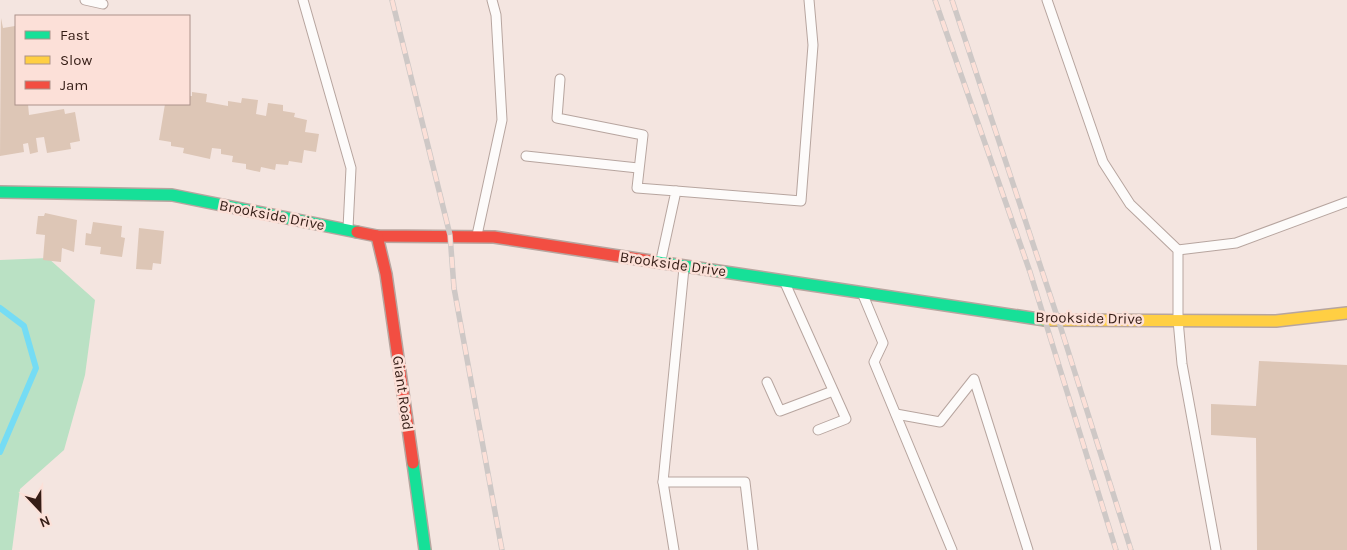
<svg xmlns="http://www.w3.org/2000/svg" width="1347" height="550" font-family="Karla,sans-serif">
<rect width="100%" height="100%" fill="#f4e5e0"/>
<polygon fill="#bae1c4" points="48,258 95,300 85,375 64,450 20,489 12,550 0,550 0,260"/>
<g fill="none" stroke-linecap="round" stroke-linejoin="round">
<polyline stroke="#75dcf4" stroke-width="6" points="0,308 24,326 36,368 0,452"/>
</g>
<g fill="#ddc6b6">
<polygon points="1,18 3,28 15,26 16,34 16,104 28,104 29,115 64,109 65,114 75,112 80,141 70,143 71,149 47,153 44,137 36,138 38,152 30,154 28,143 23,144 24,152 0,156"/>
<polygon points="192,92 207,94 206,102 228,106 228,101 241,103 242,98 258,100 256,114 266,116 268,103 283,105 283,111 295,113 294,117 307,120 305,132 319,134 316,152 304,150 302,163 289,161 288,165 276,164 275,170 261,167 260,172 246,169 246,164 232,162 233,156 221,154 221,149 212,148 210,159 183,153 184,148 171,146 171,142 159,140 165,104 189,104 189,96 192,96"/>
<polygon points="45,213 77,220 74,252 62,248 61,262 43,260 45,235 36,234 38,216 44,216"/>
<polygon points="93,222 122,226 121,237 125,238 122,257 100,254 101,247 85,245 86,233 91,234"/>
<polygon points="139,228 164,231 161,264 153,263 152,270 136,269"/>
<polygon points="1259,361 1347,365 1347,550 1257,550 1256,438 1211,435 1211,404 1256,406"/>
</g>
<g fill="none" stroke-linecap="round" stroke-linejoin="round">
<g stroke="#b7a59f" stroke-width="11">
<g id="lane">
<polyline points="85,0 103,4"/>
<polyline points="303,0 351,168 348,228"/>
<polyline points="1047,0 1103,162 1130,204 1178,250 1178,320 1182,364 1216,550"/>
<polyline points="560,79 557,118 643,135 637,188 676,191 661,260"/>
<polyline points="526,156 638,168"/>
<polyline points="676,191 801,201 813,45 809,0"/>
<polyline points="477,235 502,120 496,15 492,0"/>
<polyline points="1178,250 1236,243 1347,202"/>
<polyline points="785,283 846,419 818,430"/>
<polyline points="863,295 883,343 874,362 952,550"/>
<polyline points="767,382 780,411 833,391"/>
<polyline points="896,414 940,422 974,379 1028,550"/>
<polyline points="663,482 745,482 753,550"/>
<polyline points="674,550 663,482 684,268"/>
</g>
</g>
<g stroke="#b7a59f" stroke-width="14">
<g id="fast">
<polyline points="0,192 172,195 357,232"/>
<polyline points="651,261 1045,320"/>
<polyline points="413,463 425,550"/>
</g>
</g>
<g stroke="#b7a59f" stroke-width="14">
<polyline id="slow" points="1045,320 1276,321 1347,313"/>
</g>
<g stroke="#b7a59f" stroke-width="14">
<g id="jam">
<polyline points="357,232 377,236 494,237 651,261"/>
<polyline points="377,236 386,274 413,463"/>
</g>
</g>
<use href="#lane" stroke="#fdfbfa" stroke-width="9"/>
<use href="#fast" stroke="#16e098" stroke-width="11"/>
<use href="#slow" stroke="#ffcf43" stroke-width="11"/>
<use href="#jam" stroke="#f24e42" stroke-width="11"/>
<g stroke="#cec8c6" stroke-width="5.5">
<g id="rail">
<polyline points="392,0 450,235 454,288 502,550"/>
<polyline points="935,0 1030,272 1116,550"/>
<polyline points="952,0 1058,319 1131,550"/>
</g>
</g>
<use href="#rail" stroke="#fce0d8" stroke-width="4" stroke-dasharray="11" stroke-linecap="butt"/>
</g>
<g text-anchor="middle" stroke-width="5" stroke-linejoin="round" paint-order="stroke">
<g font-size="15" fill="#351d16" stroke="#fce0d8">
<text transform="translate(272 215) rotate(11)" y="5">Brookside Drive</text>
<text transform="translate(673 264) rotate(8)" y="5">Brookside Drive</text>
<text transform="translate(1089 318) rotate(1)" y="5">Brookside Drive</text>
<text transform="translate(403 393) rotate(82)" y="5">Giant Road</text>
</g>
</g>
<rect x="15" y="15" width="175" height="90" fill="#fce0d8" stroke="#ac928a"/>
<rect x="25" y="31" width="25" height="8" fill="#16e098" stroke="#ac928a"/>
<text x="60" y="40" font-size="15" fill="#351d16">Fast</text>
<rect x="25" y="56" width="25" height="8" fill="#ffcf43" stroke="#ac928a"/>
<text x="60" y="65" font-size="15" fill="#351d16">Slow</text>
<rect x="25" y="81" width="25" height="8" fill="#f24e42" stroke="#ac928a"/>
<text x="60" y="90" font-size="15" fill="#351d16">Jam</text>
<g transform="translate(40 510) rotate(158)" stroke="#fce0d8" stroke-width="4" paint-order="stroke">
<path d="M0-4L9 19L0 12L-9 19Z" fill="#351d16"/>
<text y="-8" font-size="14" font-weight="bold" text-anchor="middle" fill="#351d16">N</text>
</g>
</svg>
